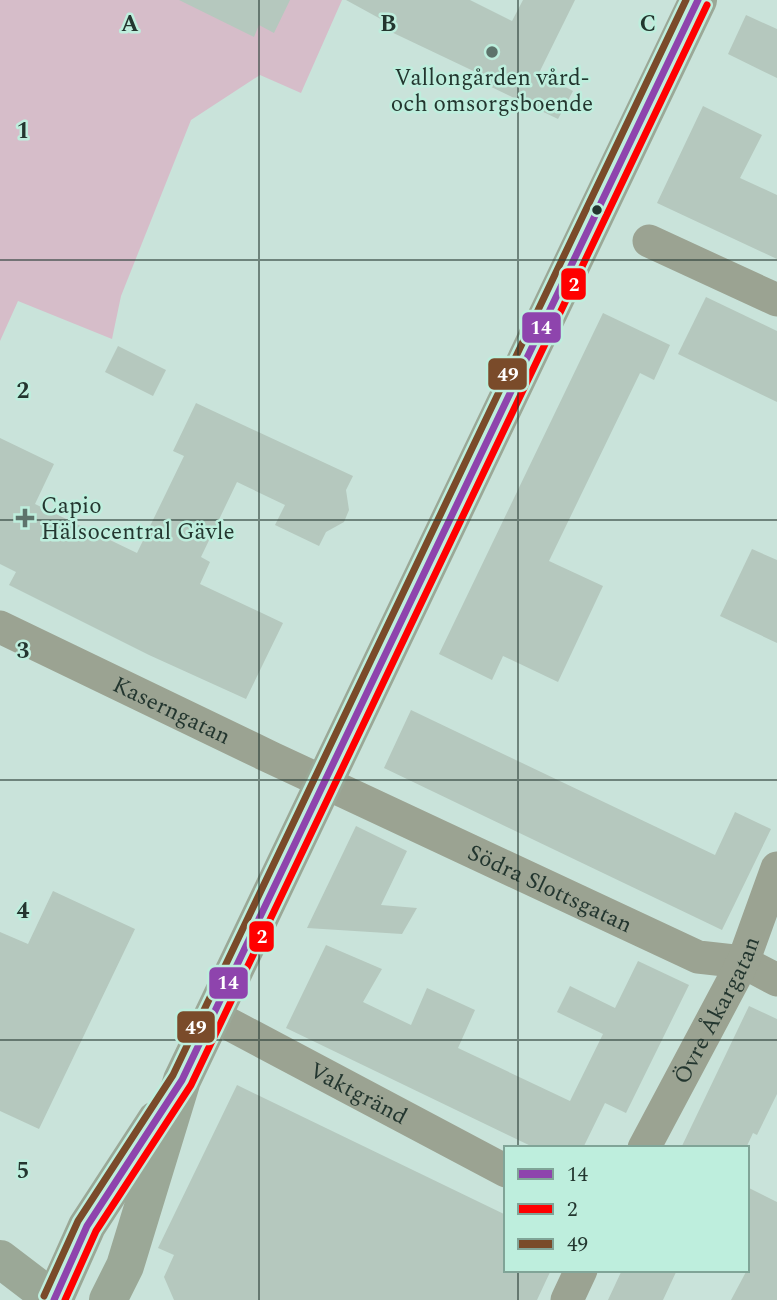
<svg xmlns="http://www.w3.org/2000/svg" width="777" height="1300" font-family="Spectral,serif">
<rect width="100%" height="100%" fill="#c9e3da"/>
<polygon fill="#d6bdc9" points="0,0 342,0 301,93 260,75 191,120 121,296 112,339 18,301 0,341"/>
<g fill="#b5c8be">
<polygon points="179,0 290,0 274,33 259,25 254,37"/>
<polygon points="346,0 470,0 512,21 523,0 575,0 539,73 573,91 558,119 483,83 486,77 385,29 388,23"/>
<polygon points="746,15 777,29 777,78 728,54"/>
<polygon points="703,106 762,135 740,178 777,195 777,259 657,203"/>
<polygon points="706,297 777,331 777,402 678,354"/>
<polygon points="603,313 670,345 654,380 640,373 549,561 603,586 558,682 503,656 492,680 439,654"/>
<polygon points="118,346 166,370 153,396 105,372"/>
<polygon points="196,403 353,476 346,490 349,510 344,522 326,532 319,546 275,525 285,505 237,482 201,557 210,562 200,584 283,623 246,699 149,655 9,585 16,572 0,564 0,438 54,464 35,504 137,553 184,456 173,451"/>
<polygon points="752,549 777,560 777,643 720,616"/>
<polygon points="411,710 715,855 735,812 771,829 722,930 384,768"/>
<polygon points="356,826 407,851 381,905 417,908 402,934 307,928"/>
<polygon points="53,891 135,929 39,1129 0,1111 0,932 28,944"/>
<polygon points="326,945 382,969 363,1002 411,1025 427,988 475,1010 458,1048 570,1101 603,1034 557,1012 570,986 615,1008 638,961 689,985 626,1113 605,1103 583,1148 535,1148 286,1028"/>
<polygon points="749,1006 777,1019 777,1094 757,1135 753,1133 746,1148 681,1148"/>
<polygon points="237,1085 506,1215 506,1270 551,1270 537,1300 174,1300 164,1277 174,1255 158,1248"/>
<polygon points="747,1187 777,1202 777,1300 731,1300 747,1270"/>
<polygon points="622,1270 677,1270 663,1300 608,1300"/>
</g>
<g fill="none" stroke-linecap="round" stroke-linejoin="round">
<g stroke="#9ba392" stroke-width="33">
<polyline points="649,241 777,300"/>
<path id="s1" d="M0,627L272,758L698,957L743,962L777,980"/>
<path id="s2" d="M212,1015L506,1171"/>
<path id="s3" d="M644,1148L743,962L777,868"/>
<polyline points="567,1300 581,1270"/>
</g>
<g stroke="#9ba897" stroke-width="38">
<polyline points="0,1259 54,1300"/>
<polyline points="54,1300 87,1226 156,1120"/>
<polyline points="108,1300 125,1266 182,1080 698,0"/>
</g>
<g stroke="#beeedd" stroke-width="12">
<polyline id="bus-1" points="54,1300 87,1226 182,1080 698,0"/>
</g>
<g stroke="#beeedd" stroke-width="12">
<polyline id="bus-2" points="65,1300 96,1231 191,1085 707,5"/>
</g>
<g stroke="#beeedd" stroke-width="12">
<polyline id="bus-3" points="44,1296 78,1221 173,1075 686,0"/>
</g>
<use href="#bus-1" stroke="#8e44ad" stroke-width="7"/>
<use href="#bus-2" stroke="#f00" stroke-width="7"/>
<use href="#bus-3" stroke="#7a4b2a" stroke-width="7"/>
</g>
<path fill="none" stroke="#23362f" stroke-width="2" stroke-opacity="0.55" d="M259,0V1300M518,0V1148M0,260H777M0,520H777M0,780H777M0,1040H777M518,1270V1300"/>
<g fill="#5d736b" stroke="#beeedd" stroke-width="2.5">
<circle cx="492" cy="52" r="7"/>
<path d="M21.5 507.5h7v7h7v7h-7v7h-7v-7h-7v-7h7z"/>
</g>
<circle fill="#23362f" stroke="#beeedd" stroke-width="2.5" cx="597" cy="210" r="6"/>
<g text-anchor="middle" stroke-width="5" stroke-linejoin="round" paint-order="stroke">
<g font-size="23" fill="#23362f" stroke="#beeedd">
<text x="492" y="85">Vallongården vård-<tspan x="492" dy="26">och omsorgsboende</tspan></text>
<text x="41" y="513" text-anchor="start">Capio<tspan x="41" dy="26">Hälsocentral Gävle</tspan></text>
</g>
<g font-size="23" fill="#23362f" stroke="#beeedd">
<text dy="8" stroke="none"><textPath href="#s1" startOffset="191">Kaserngatan</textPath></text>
<text dy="8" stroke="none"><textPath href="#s1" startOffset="609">Södra Slottsgatan</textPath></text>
<text dy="8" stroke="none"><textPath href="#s3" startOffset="156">Övre Åkargatan</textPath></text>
<text dy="8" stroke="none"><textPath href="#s2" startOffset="166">Vaktgränd</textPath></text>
</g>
</g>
<g font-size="23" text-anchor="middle" font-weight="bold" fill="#23362f" stroke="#beeedd" stroke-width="5" stroke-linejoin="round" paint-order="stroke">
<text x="130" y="31">A</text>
<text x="388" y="31">B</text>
<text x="648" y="31">C</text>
<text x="23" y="138">1</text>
<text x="23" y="398">2</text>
<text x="23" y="658">3</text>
<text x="23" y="918">4</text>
<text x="23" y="1178">5</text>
</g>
<g stroke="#beeedd" stroke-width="2.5">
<rect x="560" y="267" width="27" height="34" rx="7" fill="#f00"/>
<rect x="521" y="311" width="41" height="33" rx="7" fill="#8e44ad"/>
<rect x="487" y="357" width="41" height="34" rx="7" fill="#7a4b2a"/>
<rect x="248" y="920" width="27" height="33" rx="7" fill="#f00"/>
<rect x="208" y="966" width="41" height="34" rx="7" fill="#8e44ad"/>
<rect x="176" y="1010" width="40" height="34" rx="7" fill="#7a4b2a"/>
</g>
<g font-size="19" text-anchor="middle" font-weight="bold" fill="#fff">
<text x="574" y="291">2</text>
<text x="541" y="334">14</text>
<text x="508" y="381">49</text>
<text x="262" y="943">2</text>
<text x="228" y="989">14</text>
<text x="196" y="1034">49</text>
</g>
<rect x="504" y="1146" width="245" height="126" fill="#beeedd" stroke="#80a497" stroke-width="2"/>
<rect x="518" y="1169" width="35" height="10" fill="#8e44ad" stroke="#80a497" stroke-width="2"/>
<text x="567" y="1181" font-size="21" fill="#23362f">14</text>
<rect x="518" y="1204" width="35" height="10" fill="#ff0000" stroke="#80a497" stroke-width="2"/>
<text x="567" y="1216" font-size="21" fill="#23362f">2</text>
<rect x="518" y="1239" width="35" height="10" fill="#7a4b2a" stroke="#80a497" stroke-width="2"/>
<text x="567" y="1251" font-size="21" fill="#23362f">49</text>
</svg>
